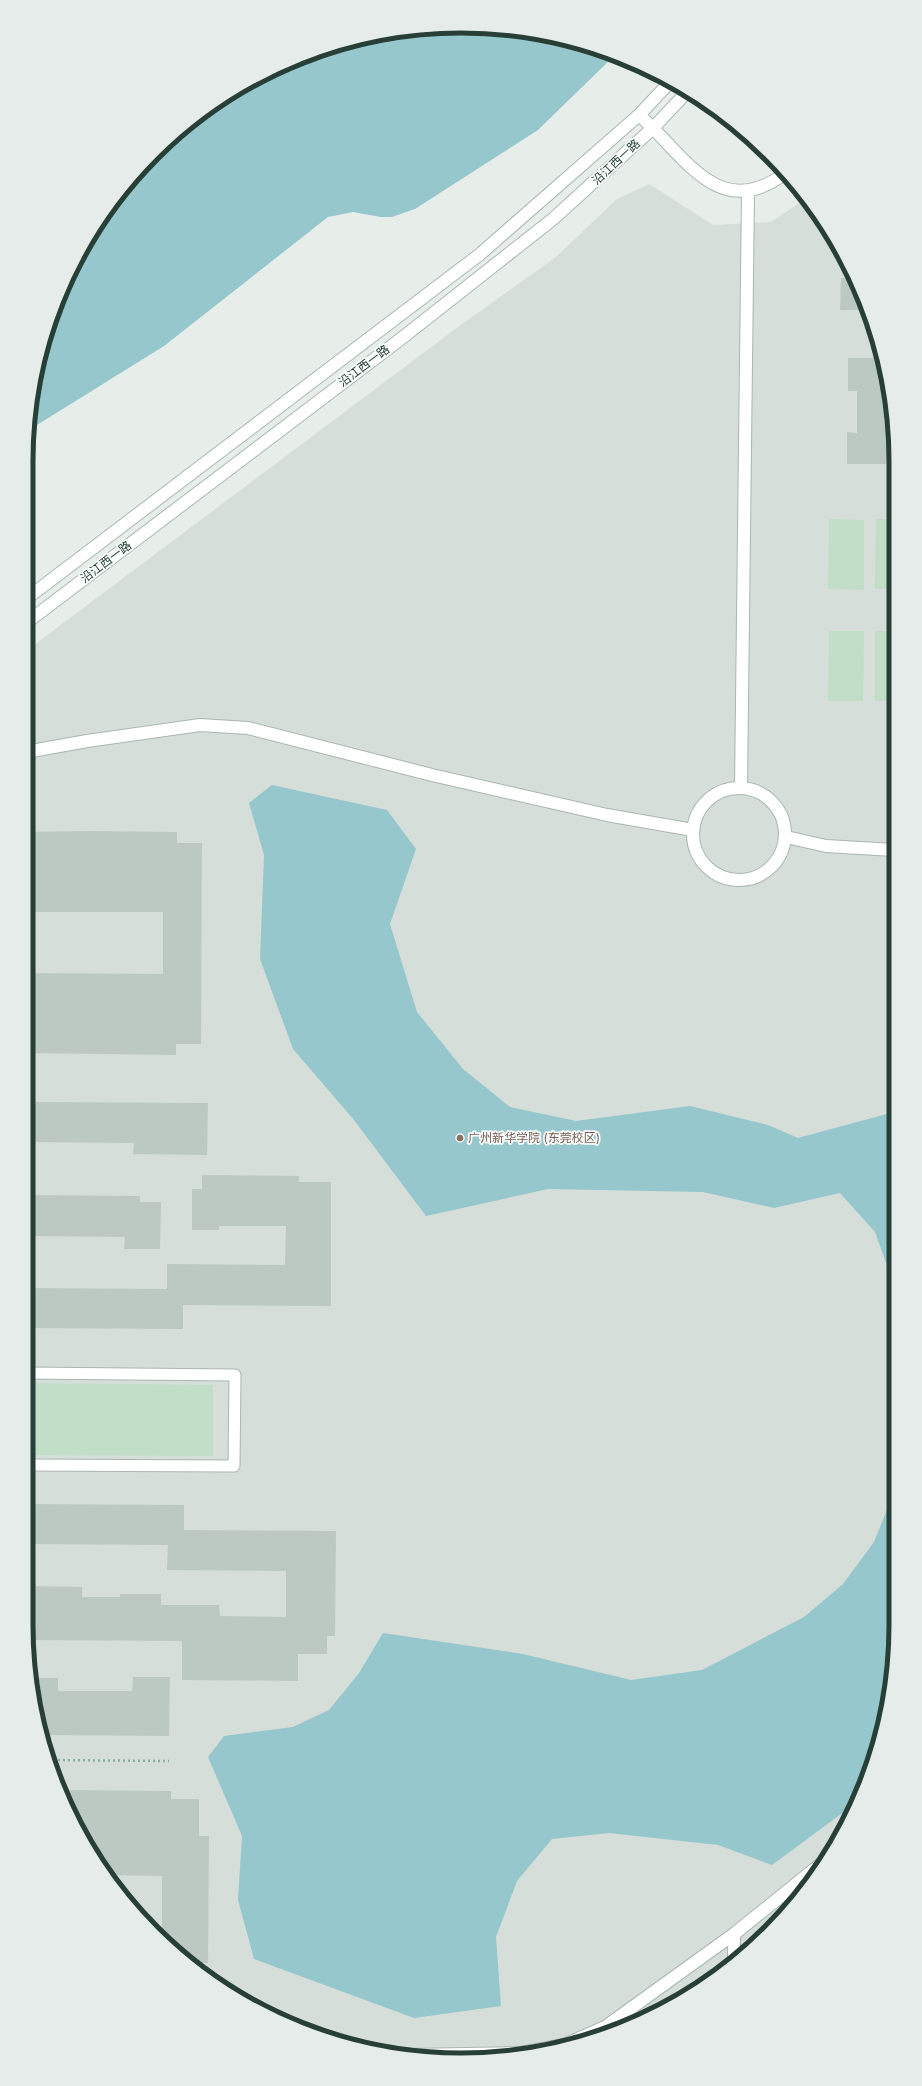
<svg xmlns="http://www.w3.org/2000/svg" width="922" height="2086" font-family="Inter,'Noto Sans SC',sans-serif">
<rect width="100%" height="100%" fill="#e7eeea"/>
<polygon fill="#d5ded9" points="649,184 713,225 771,222 807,198 863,294 892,404 896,1625 888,1710 873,1765 838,1842 806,1890 748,1952 679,2002 601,2037 546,2052 461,2060 376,2052 321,2037 244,2002 196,1970 134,1912 84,1842 49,1765 34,1710 26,1625 26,651 462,324 556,257 617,199"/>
<g fill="#c2ddc8">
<polygon points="829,519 864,520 864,590 828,589"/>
<polygon points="876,519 893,519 893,589 875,589"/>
<polygon points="829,631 864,631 863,701 828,701"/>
<rect x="875" y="631" width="18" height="70"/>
<polygon points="26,1383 213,1385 213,1456 26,1455"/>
</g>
<g fill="#95c7cd">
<polygon points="433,27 518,30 601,49 615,55 538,130 415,209 392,217 381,217 353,212 328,217 164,346 29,430 34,376 49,321 84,243 134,174 196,116 269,71 349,41"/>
<polygon points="272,785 387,810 416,849 390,924 417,1012 463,1069 510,1107 576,1121 690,1106 768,1125 798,1138 894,1112 895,1288 875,1232 840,1193 774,1208 703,1192 548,1189 426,1216 354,1120 293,1049 260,959 264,855 249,803"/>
<polygon points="896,1480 896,1625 888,1710 873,1765 856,1803 772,1865 718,1845 609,1833 552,1839 517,1881 496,1937 501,2006 414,2018 254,1959 238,1900 242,1836 208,1757 224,1736 293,1727 329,1710 359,1673 383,1633 523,1654 631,1680 702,1670 804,1617 843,1584 874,1542 893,1495"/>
</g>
<g fill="#bcc9c3">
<polygon points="841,278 853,278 863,294 867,310 840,310"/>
<polygon points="848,358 880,358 889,391 888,433 892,433 892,464 847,464 847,432 857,433 857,391 848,391"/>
<polygon points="89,831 177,832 177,843 202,843 201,1044 176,1044 176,1055 26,1053 26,973 163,974 163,912 26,912 26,832"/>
<polygon points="26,1102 208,1103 207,1155 133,1154 134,1143 26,1142"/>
<polygon points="202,1175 299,1176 299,1182 331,1182 331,1306 183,1305 183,1329 26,1328 26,1288 167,1289 167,1264 285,1265 286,1226 219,1226 219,1230 192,1230 192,1189 202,1189"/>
<polygon points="27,1195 140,1196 140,1202 161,1202 160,1249 124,1249 125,1237 27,1236"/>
<polygon points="26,1504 184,1505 184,1530 336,1531 335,1636 327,1636 327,1654 298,1654 298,1681 182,1680 182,1641 28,1640 26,1586 82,1587 82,1597 120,1597 120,1594 161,1594 161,1605 219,1605 220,1616 286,1617 286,1571 167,1570 168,1545 26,1544"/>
<polygon points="133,1677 170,1677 169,1736 41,1735 34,1710 31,1678 58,1678 58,1691 132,1691"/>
<polygon points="61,1790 171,1791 171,1799 199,1799 199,1836 209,1836 208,1963 198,1963 198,1971 162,1938 162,1876 108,1875 84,1842"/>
</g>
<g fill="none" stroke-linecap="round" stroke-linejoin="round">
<g stroke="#aab6b1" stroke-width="13">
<polyline id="pedestrian" points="26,1465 234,1466 235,1375 26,1373"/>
</g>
<g stroke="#aab6b1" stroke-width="14">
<g id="minor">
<path d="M639,115C684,154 718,223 784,174"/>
<polyline points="26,752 87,741 200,725 248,728 432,775 607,815 693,830"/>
<polyline points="741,787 748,192"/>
<circle cx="739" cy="834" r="46"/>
<polyline points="786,837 826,846 894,850"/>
<polyline points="734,1934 734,1962"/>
<polyline points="407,2055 520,2053 564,2045 605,2027 734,1934 827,1859"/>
</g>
</g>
<g stroke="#aab6b1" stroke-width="14">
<g id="tertiary">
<polyline points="26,599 479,255 639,115 671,81"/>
<polyline points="26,623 402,338 553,219 653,128 687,92"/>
</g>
</g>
<polyline stroke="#8aafa2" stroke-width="2.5" stroke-dasharray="2 3" stroke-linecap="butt" points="48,1760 169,1761"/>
<use href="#pedestrian" stroke="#fff" stroke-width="11"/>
<use href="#minor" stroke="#fff" stroke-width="12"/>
<use href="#tertiary" stroke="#fff" stroke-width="12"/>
</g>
<circle fill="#8d6e63" stroke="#f7fbf9" stroke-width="1.5" cx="460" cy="1138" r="4"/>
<g text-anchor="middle" stroke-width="3.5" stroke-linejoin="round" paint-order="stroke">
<g font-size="12" fill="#273f37" stroke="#f7fbf9">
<text transform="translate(616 162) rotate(-43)" y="4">沿江西一路</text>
<text transform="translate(364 366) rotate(-37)" y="4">沿江西一路</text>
<text transform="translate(106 562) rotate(-37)" y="4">沿江西一路</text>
</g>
<g font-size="12" fill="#785e54" stroke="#f7fbf9" text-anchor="start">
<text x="468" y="1142">广州新华学院 (东莞校区)</text>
</g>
</g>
<path d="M0 0H922V2086H0ZM461 33H461A428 428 0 0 1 889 461V1625A428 428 0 0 1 461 2053H461A428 428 0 0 1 33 1625V461A428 428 0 0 1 461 33Z" fill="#e6ece9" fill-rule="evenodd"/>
<path fill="none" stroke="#273f37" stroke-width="5" d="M461 33H461A428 428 0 0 1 889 461V1625A428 428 0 0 1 461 2053H461A428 428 0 0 1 33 1625V461A428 428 0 0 1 461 33Z"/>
</svg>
